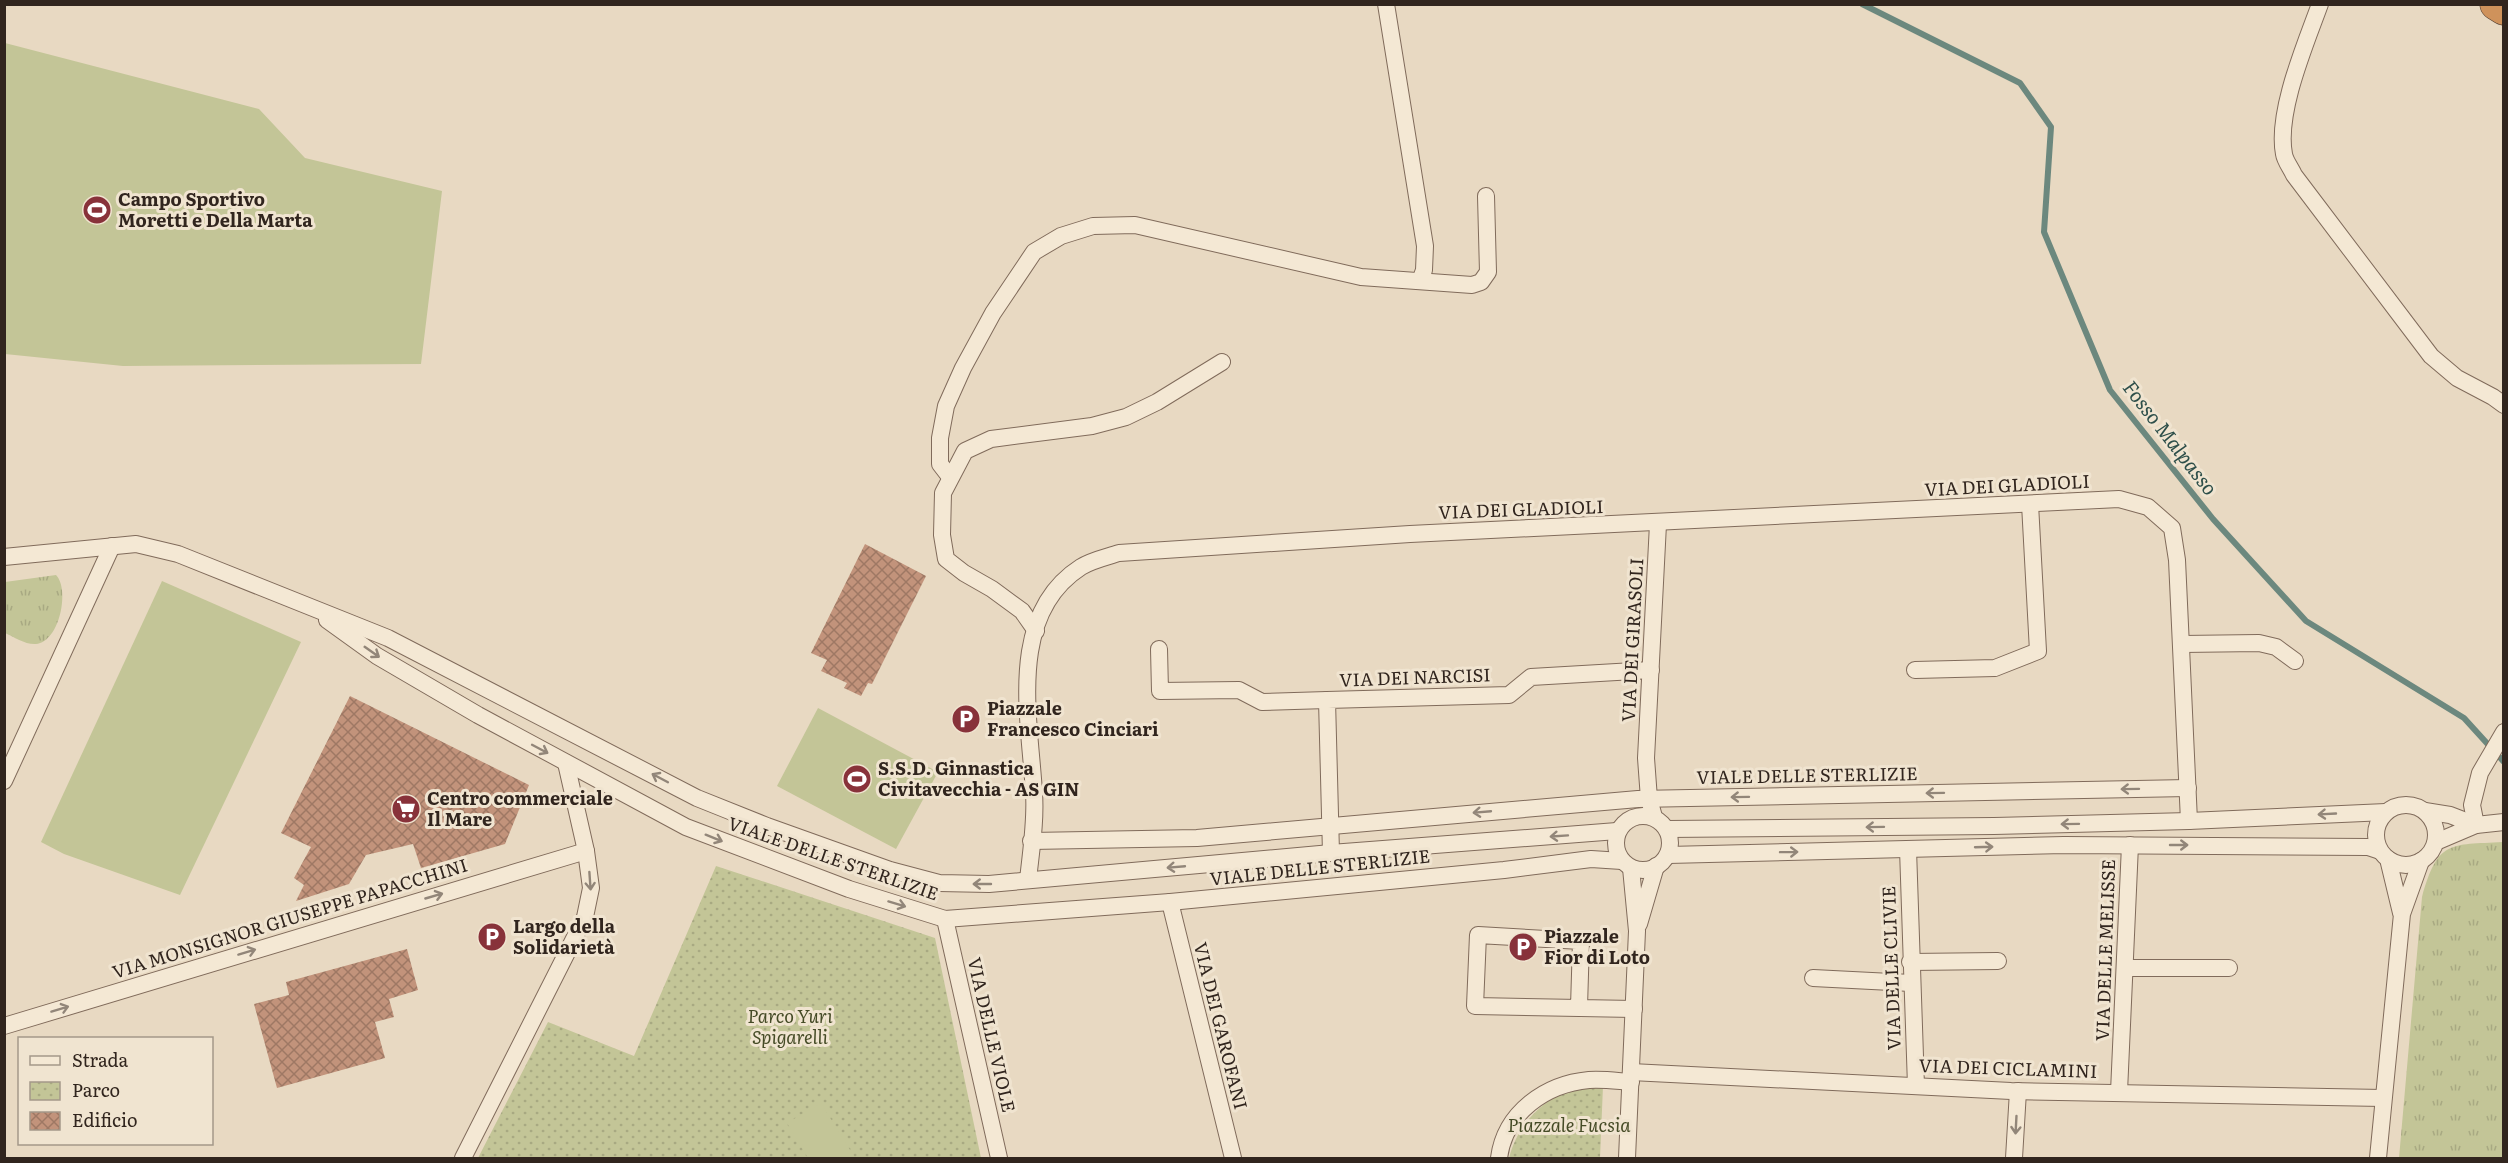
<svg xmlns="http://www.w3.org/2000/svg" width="2508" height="1163" font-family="Literata,serif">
<defs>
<pattern id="grass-tufts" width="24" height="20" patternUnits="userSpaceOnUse" patternTransform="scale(1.5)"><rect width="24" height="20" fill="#c3c597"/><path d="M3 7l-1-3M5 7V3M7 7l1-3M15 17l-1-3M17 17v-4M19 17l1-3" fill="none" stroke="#a8a982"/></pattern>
<pattern id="park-dots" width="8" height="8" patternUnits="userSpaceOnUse" patternTransform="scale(1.5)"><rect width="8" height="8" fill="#c3c597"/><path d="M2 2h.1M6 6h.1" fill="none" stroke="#a8a982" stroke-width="1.8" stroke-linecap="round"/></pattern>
<pattern id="building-cross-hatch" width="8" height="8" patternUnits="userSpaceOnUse" patternTransform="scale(1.5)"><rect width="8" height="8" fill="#c2937b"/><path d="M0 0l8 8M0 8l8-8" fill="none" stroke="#9e7864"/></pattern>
</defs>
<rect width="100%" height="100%" fill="#e8d9c2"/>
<g fill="url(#grass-tufts)">
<path d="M56,575C70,589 60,642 36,644C26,645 14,637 5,633V582Z"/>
<path d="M2503,842V1158H2399L2422,897C2438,840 2449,845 2503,842Z"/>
</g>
<g fill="url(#park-dots)">
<polygon points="716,866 935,938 981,1158 478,1158 548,1022 634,1056"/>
<path d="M1603,1086L1600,1158H1509C1516,1130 1537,1103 1566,1092C1577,1088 1591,1088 1603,1086Z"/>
</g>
<g fill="#c3c597">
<polygon points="5,43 259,109 305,158 442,191 421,364 123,366 5,354"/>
<polygon points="162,581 301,642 180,895 64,854 41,842"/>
<polygon points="818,708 938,772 896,849 777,786"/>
<polygon points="821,1103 855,1158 808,1158 787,1123"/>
</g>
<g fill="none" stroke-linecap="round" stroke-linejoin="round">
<polyline stroke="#6c887e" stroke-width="6" points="1862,4 2020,83 2051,127 2044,232 2110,390 2213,519 2306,621 2464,718 2504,762"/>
</g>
<g fill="url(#building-cross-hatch)">
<polygon points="865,544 926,576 872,684 868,683 861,696 844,688 847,683 821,671 827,660 811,653"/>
<polygon points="350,696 529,785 505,844 421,868 413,844 366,855 349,884 296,901 304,885 294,878 311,847 281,833"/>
<polygon points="407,949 418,990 389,999 394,1017 375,1022 385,1058 277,1088 254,1004 289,995 286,982"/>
</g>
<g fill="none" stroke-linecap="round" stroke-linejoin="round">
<g stroke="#806b5b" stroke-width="18">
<g id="street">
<polyline points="1386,4 1425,246 1424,270 1420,281"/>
<path d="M2320,4C2306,43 2276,112 2284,154C2285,161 2291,168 2294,175L2431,356L2457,378L2493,397L2504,405"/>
<polyline points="950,477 940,464 940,438 946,406 963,368 993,313 1034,252 1061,236 1093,226 1135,225 1361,277 1472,285 1481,282 1488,272 1486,196"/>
<polyline points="4,557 136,544 178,554 388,638 697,798 767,826 890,870 939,883 989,884 1331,853 1617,831"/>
<polyline points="327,620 377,656 478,715 686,827 849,889 945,919 1170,902 1504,870 1591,859 1622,861"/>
<polyline points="1036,631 1022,611 992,589 964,573 946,559 942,535 943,493 965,451 991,439 1092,426 1126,417 1157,402 1222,362"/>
<polyline points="2182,644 2259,643 2276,647 2295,661"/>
<polyline points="1159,649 1160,691 1239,690 1262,702 1327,700"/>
<polyline points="1915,670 1995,668 2038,651 2030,504"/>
<polyline points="2504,732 2480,773 2472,805 2476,825 2504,822"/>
<polyline points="4,781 112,546"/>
<circle cx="2406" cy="835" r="30"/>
<polyline points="2425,811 2450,815 2476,825 2436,842"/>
<circle cx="1643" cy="843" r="27"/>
<polyline points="1654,817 1649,799 1646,758 1658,524"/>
<polyline points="1667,829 1994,826 2189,821 2386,812"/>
<polyline points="1031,841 1197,838 1638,799 2188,788"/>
<polyline points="1908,849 1916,1086"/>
<polyline points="1331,853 1327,700 1509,695 1531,677 1651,670"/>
<polyline points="1668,855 2064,845 2368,847 2380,851"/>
<polyline points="2388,859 2401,913"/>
<path d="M1028,880C1031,851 1036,821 1034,793C1030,720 1006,615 1081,567C1092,560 1107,557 1119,553L1410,534L2119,499L2148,507L2172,528L2177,560L2189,821"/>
<polyline points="1170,902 1233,1158"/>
<polyline points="945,919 999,1158"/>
<polyline points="1639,924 1656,866"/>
<polyline points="1910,962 1998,961"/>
<polyline points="2126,968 2229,968"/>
<polyline points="1813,978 1911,983"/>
<polyline points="1579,1007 1581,941 1478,935 1475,1006 1634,1009"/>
<polyline points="4,1026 586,851"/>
<polyline points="1631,1072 2011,1091 2383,1098"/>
<polyline points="2119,1092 2130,845"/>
<polyline points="463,1158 585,917 591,888 586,851 566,763"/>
<path d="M1499,1158C1505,1112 1546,1084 1589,1080C1603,1079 1617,1081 1631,1082"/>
<polyline points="1627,1158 1637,931 1631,868"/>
<polyline points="2014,1158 2018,1091"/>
<polyline points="2378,1158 2402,914 2421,861"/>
</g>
</g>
<g stroke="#4e3b2f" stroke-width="33">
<polyline id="highway" points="2496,4 2504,9"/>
</g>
<use href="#street" stroke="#f4e8d4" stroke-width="16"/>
<use href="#highway" stroke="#cf925b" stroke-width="32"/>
</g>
<defs><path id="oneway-shaft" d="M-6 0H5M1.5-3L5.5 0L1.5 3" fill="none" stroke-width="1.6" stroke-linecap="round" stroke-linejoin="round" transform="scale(1.5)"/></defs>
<g stroke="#928679">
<use href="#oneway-shaft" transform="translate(372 652) rotate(35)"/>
<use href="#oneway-shaft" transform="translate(540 749) rotate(28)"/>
<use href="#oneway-shaft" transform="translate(660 778) rotate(-152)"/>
<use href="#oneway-shaft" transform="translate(2130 789) rotate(179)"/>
<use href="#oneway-shaft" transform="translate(1935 793) rotate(179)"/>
<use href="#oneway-shaft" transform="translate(1740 797) rotate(179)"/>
<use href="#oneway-shaft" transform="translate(1482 812) rotate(175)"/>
<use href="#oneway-shaft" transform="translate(2327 814) rotate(177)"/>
<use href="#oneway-shaft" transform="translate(2070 824) rotate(179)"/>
<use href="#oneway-shaft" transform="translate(1875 827) rotate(179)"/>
<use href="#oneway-shaft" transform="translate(1559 836) rotate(176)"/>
<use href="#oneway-shaft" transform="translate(714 838) rotate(22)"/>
<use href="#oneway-shaft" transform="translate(2179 845)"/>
<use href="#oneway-shaft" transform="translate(1984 847) rotate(-2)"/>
<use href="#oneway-shaft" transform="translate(1789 852) rotate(-1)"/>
<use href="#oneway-shaft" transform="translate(1176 867) rotate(175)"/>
<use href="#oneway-shaft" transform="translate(590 881) rotate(86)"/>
<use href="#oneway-shaft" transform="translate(982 884) rotate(180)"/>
<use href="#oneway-shaft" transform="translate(434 896) rotate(-16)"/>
<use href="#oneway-shaft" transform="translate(897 904) rotate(17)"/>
<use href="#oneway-shaft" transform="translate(247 952) rotate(-17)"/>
<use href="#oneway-shaft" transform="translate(60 1009) rotate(-17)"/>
<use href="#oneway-shaft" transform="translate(2016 1125) rotate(93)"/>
</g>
<defs>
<g id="stadium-disc" transform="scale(1.5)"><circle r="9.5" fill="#88323a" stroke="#f0e4d0"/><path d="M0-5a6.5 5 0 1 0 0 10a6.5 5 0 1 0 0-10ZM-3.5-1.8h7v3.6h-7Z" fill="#fff"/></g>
<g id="parking-disc" transform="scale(1.5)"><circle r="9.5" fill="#88323a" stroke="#f0e4d0"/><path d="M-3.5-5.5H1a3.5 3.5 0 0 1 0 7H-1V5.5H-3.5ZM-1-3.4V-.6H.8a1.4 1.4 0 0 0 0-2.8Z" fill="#fff"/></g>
<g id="supermarket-disc" transform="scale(1.5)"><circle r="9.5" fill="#88323a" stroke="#f0e4d0"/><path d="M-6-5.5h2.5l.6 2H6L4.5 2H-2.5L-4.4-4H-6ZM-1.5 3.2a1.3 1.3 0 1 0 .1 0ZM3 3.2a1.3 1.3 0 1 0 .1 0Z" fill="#fff"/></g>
</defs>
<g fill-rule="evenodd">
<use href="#stadium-disc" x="97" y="210"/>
<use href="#parking-disc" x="966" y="719"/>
<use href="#stadium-disc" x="857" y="779"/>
<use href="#supermarket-disc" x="406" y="809"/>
<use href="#parking-disc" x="492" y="937"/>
<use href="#parking-disc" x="1523" y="947"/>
</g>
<g text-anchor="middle" stroke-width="6" stroke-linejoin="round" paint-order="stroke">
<g font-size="18" font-weight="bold" fill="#31251e" stroke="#f0e4d0" text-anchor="start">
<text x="118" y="206">Campo Sportivo<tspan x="118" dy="21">Moretti e Della Marta</tspan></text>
<text x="987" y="715">Piazzale<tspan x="987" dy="21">Francesco Cinciari</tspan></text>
<text x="878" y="775">S.S.D. Ginnastica<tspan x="878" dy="21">Civitavecchia - AS GIN</tspan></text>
<text x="427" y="805">Centro commerciale<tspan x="427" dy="21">Il Mare</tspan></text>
<text x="513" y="933">Largo della<tspan x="513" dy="21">Solidarietà</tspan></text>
<text x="1544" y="943">Piazzale<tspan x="1544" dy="21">Fior di Loto</tspan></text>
</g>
<g font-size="18" fill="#31251e" stroke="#f0e4d0">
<text transform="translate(2007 486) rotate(-3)" y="6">VIA DEI GLADIOLI</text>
<text transform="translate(1521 510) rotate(-2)" y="6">VIA DEI GLADIOLI</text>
<text transform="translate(1633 640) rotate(-87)" y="6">VIA DEI GIRASOLI</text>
<text transform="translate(1415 678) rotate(-2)" y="6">VIA DEI NARCISI</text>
<text transform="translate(1807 776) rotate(-1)" y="6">VIALE DELLE STERLIZIE</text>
<text transform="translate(833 859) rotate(19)" y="6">VIALE DELLE STERLIZIE</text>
<text transform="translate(1320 868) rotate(-6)" y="6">VIALE DELLE STERLIZIE</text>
<text transform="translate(290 919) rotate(-17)" y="6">VIA MONSIGNOR GIUSEPPE PAPACCHINI</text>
<text transform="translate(2106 950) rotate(-88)" y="6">VIA DELLE MELISSE</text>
<text transform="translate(1892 968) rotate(-92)" y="6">VIA DELLE CLIVIE</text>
<text transform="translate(1220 1026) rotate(76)" y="6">VIA DEI GAROFANI</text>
<text transform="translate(991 1035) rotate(77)" y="6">VIA DELLE VIOLE</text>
<text transform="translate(2008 1069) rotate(2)" y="6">VIA DEI CICLAMINI</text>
</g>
<g font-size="18" font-style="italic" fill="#454b26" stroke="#f0e4d0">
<text x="790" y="1023">Parco Yuri<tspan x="790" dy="21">Spigarelli</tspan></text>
<text x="1569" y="1132">Piazzale Fucsia</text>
</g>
<g font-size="20" font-style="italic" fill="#2e4f4a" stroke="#f0e4d0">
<text transform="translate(2170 438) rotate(52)" y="7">Fosso Malpasso</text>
</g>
</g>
<rect width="2508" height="1163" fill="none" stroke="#31251e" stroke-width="12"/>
<rect x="18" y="1037" width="195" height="108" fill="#f0e4d0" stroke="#a49889" stroke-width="1.5"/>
<rect x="30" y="1056" width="30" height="9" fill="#f4e8d4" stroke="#a49889" stroke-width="1.5"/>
<text x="72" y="1067" font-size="18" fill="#31251e">Strada</text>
<rect x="30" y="1082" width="30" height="18" fill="url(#park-dots)" stroke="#a49889" stroke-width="1.5"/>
<text x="72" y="1097" font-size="18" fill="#31251e">Parco</text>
<rect x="30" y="1112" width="30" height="18" fill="url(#building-cross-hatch)" stroke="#a49889" stroke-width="1.5"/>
<text x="72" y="1127" font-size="18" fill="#31251e">Edificio</text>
</svg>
